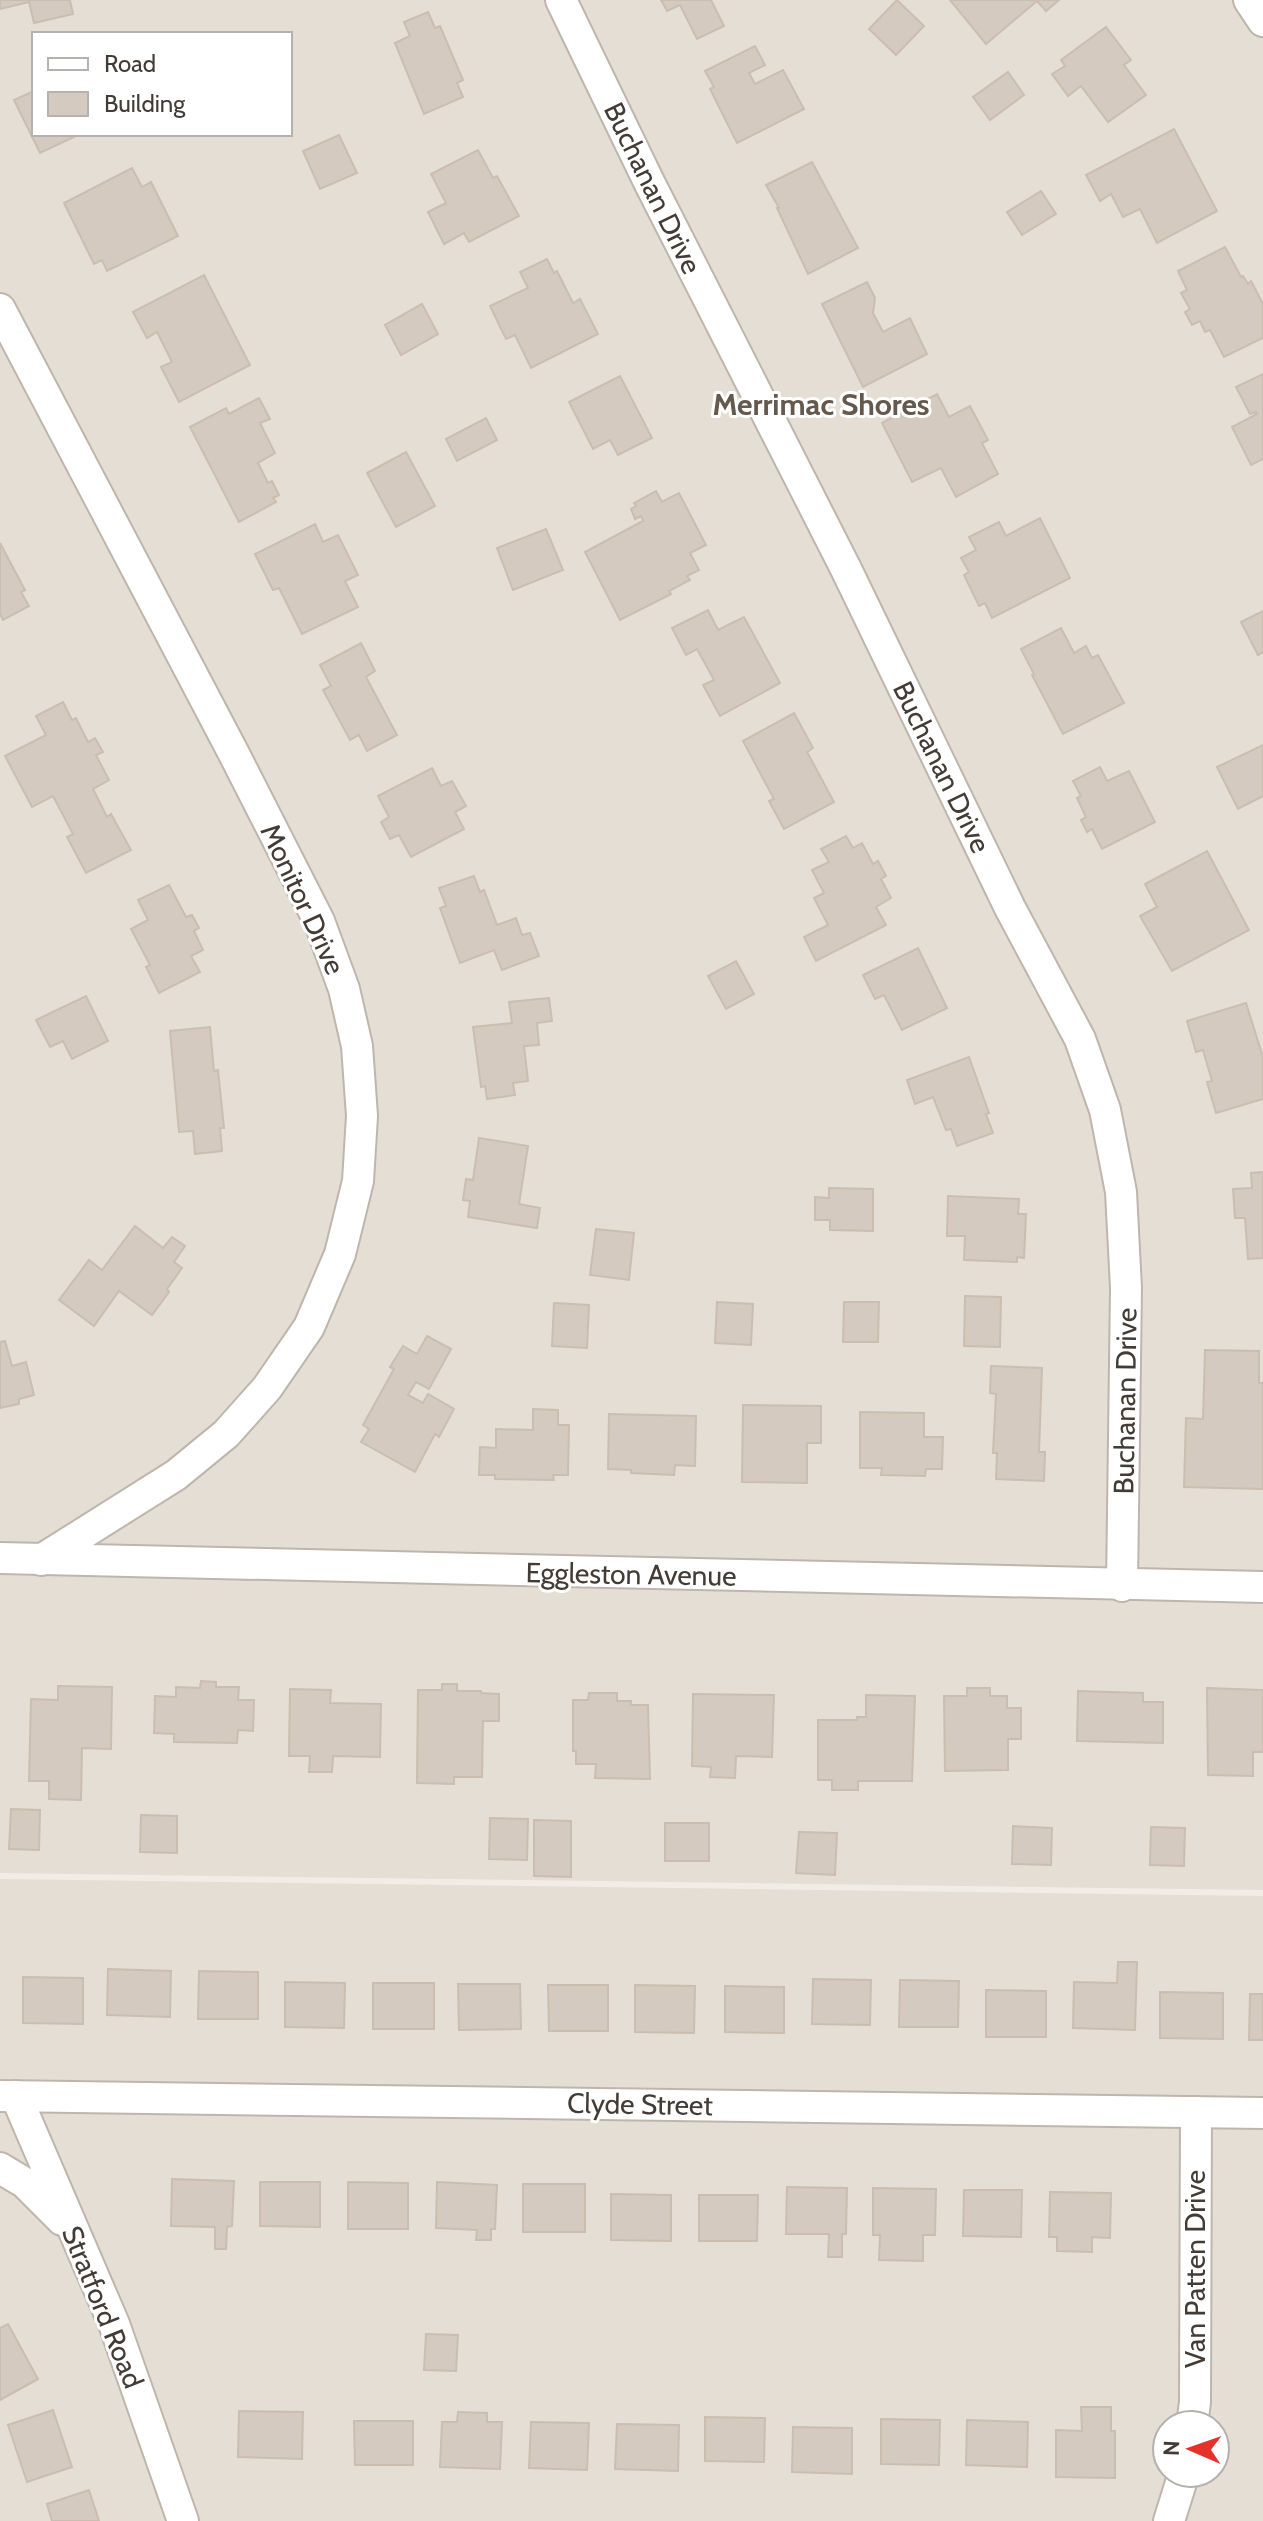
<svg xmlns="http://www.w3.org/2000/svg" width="1263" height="2521" font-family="Cabin,sans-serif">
<rect width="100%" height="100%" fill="#f1ece6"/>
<g fill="#e4ded4" fill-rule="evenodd">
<path d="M0,0H1263V1890L0,1873ZM34,34H290V134H34Z"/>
<path d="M0,1879L1263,1896V2521H0ZM1167,2425H1215V2473H1167Z"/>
</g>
<g fill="#d4cabf" stroke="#cbbeb0" stroke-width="2">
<polygon points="0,0 70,0 73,14 34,23 29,2 0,9"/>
<polygon points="661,0 711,0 724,26 697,39 680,5 667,11"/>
<polygon points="897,0 924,26 896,55 869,29"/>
<polygon points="950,0 1059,0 1046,11 1037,1 986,44"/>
<polygon points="428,12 435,28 440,26 463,80 457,83 463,97 424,114 395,43 410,36 404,22"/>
<polygon points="1106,27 1131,60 1124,65 1146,95 1108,122 1081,86 1068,96 1052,74 1065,66 1061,60"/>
<polygon points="755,46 765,65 749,73 755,84 783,70 804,109 737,143 710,89 714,87 705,71"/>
<polygon points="1008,72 1024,95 990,120 973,97"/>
<polygon points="34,91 34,134 80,134 40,153 14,100"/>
<polygon points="1174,129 1217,211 1157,243 1140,209 1123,217 1111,194 1100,201 1086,175"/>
<polygon points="339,135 357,173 320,189 303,151"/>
<polygon points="478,150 493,178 497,176 519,216 469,242 464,233 444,244 428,212 446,203 431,174"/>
<polygon points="812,162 858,248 808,274 777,208 779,208 766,185"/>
<polygon points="132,168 142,187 151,182 178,236 107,271 102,260 94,264 64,203"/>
<polygon points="1041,191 1056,214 1022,235 1007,212"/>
<polygon points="1225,247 1241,277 1243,276 1248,284 1251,281 1263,304 1263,338 1224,357 1210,330 1205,332 1200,321 1192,325 1185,312 1190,309 1181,293 1187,290 1178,271"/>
<polygon points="547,259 554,273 557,271 573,303 580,299 598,334 531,368 515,335 506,339 490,306 528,288 520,272"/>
<polygon points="204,275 250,365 179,402 161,367 172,362 157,332 147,338 133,312"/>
<polygon points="867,282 875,298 873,313 883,332 910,318 927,354 863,387 822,304"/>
<polygon points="422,304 438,334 401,355 385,325"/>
<polygon points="1263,374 1263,459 1251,465 1232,427 1257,414 1256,412 1250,414 1236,387"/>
<polygon points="620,376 652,438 618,455 610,440 593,449 569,402"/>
<polygon points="937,394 949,417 970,406 988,440 982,443 998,474 956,497 941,468 912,482 882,423"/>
<polygon points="259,398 270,419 260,423 275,453 258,463 268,483 272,481 279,495 273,498 276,502 239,522 190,427 226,408 229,414"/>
<polygon points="486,418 497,440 457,461 446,439"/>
<polygon points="406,452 435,506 396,527 367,473"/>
<polygon points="656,491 662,502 679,493 706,545 690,553 699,570 687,576 690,580 669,591 671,594 620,620 585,552 643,521 641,516 635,519 631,509 636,506 634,503"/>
<polygon points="1040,518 1070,578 992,618 985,603 979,606 964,575 969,572 961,558 976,550 969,537 999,522 1006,536"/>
<polygon points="315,524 323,542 338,535 358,575 345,581 358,607 302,634 279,588 273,590 255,554"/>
<polygon points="546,529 563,570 513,590 497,548"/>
<polygon points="0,543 25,590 21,592 29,606 3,620 0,614"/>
<polygon points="708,610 718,630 744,617 780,683 720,716 703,685 714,680 697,649 686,655 672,628"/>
<polygon points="1263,611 1263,652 1258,655 1241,622"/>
<polygon points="1061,628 1074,653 1086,646 1092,658 1098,655 1124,703 1063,734 1032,675 1034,674 1021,649"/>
<polygon points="361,643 375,671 366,677 397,735 367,751 359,735 350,740 323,690 331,686 320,665"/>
<polygon points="63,702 72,720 76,718 88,742 95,738 103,752 96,755 109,780 93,789 107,817 111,814 131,850 86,873 67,837 73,834 53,796 32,807 5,756 46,735 36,716"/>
<polygon points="794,713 813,748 807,752 834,802 784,829 769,801 774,799 743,741"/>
<polygon points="1263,745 1263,796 1238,809 1217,767"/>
<polygon points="1100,767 1107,781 1129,771 1155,822 1102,849 1092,829 1087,832 1081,820 1086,817 1077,798 1081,796 1073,781"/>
<polygon points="432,768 441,786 452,781 466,806 455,812 464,829 411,857 399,835 390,839 381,822 389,817 378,796"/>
<polygon points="846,836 853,848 862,843 873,864 878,861 886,876 881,879 891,898 876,907 886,925 816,961 804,937 828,925 814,898 824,893 812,870 829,862 821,849"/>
<polygon points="1207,851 1249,930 1172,971 1140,916 1157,907 1145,884"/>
<polygon points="474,876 480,892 484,890 497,925 516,918 522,935 530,933 539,956 502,970 494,950 460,963 440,908 446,906 439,888"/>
<polygon points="169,885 186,917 192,915 199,928 194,931 203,950 191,956 200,972 159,993 146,967 150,965 131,929 148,920 138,900"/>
<polygon points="918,948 947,1008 902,1030 884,995 875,999 863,975"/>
<polygon points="736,961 754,994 726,1009 708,976"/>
<polygon points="86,996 108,1041 72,1059 63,1041 50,1047 36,1020"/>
<polygon points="549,998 552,1021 537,1023 539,1045 524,1046 528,1081 513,1083 515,1095 487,1099 485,1086 481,1087 473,1027 512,1023 509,1002"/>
<polygon points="1246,1003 1263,1057 1263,1099 1216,1113 1207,1082 1212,1081 1203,1050 1196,1052 1187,1021"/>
<polygon points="210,1027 214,1071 218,1070 224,1128 220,1128 222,1151 195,1154 193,1131 179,1132 170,1031"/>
<polygon points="969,1057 989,1113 986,1114 993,1133 957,1146 951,1129 946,1130 933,1097 915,1104 907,1080"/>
<polygon points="479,1138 528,1146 519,1204 540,1208 537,1228 468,1217 470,1201 463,1200 466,1179 473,1180"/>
<polygon points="1263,1172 1263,1258 1248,1259 1245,1218 1235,1218 1233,1189 1252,1188 1251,1173"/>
<polygon points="829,1188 873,1189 873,1231 830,1230 830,1220 815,1220 815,1197 829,1198"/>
<polygon points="948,1196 1019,1199 1018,1214 1026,1214 1024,1258 1017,1257 1017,1262 964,1260 965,1236 947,1236"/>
<polygon points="135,1226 163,1248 172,1237 185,1246 174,1262 182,1268 167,1289 169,1292 152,1315 119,1291 94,1326 59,1300 89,1260 102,1270"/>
<polygon points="596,1229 634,1233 629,1280 590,1275"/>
<polygon points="965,1296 1001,1297 1000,1347 964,1346"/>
<polygon points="717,1302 753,1304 751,1345 715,1343"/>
<polygon points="844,1302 879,1302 878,1342 843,1342"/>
<polygon points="554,1303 589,1305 587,1348 552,1346"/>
<polygon points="427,1336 451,1349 429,1389 416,1382 408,1395 423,1403 428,1394 454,1409 439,1437 435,1434 415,1472 361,1442 369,1429 363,1425 394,1369 390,1367 403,1346 417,1354"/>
<polygon points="5,1341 12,1366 26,1362 34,1395 19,1399 19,1404 0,1408 0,1342"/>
<polygon points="1205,1350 1259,1351 1259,1383 1263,1383 1263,1489 1184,1487 1186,1418 1203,1419"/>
<polygon points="991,1366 1042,1368 1039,1452 1045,1452 1044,1481 996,1479 997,1453 993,1453 996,1394 990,1393"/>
<polygon points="743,1405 821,1406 821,1443 807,1443 807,1483 742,1482"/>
<polygon points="533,1409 558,1410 558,1425 569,1425 568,1475 553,1475 554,1480 495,1479 495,1475 479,1475 480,1447 496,1448 496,1429 533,1430"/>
<polygon points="860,1412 924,1413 924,1437 943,1437 942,1469 926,1469 925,1476 881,1475 882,1468 860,1468"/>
<polygon points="609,1414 696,1416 695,1466 675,1465 674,1475 631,1473 631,1470 608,1469"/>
<polygon points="201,1681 216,1682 216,1687 239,1687 238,1700 254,1700 253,1731 238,1730 237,1743 174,1742 174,1734 154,1733 155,1696 176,1697 176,1687 200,1688"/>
<polygon points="442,1684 457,1684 457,1691 481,1691 481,1693 499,1694 499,1721 483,1721 482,1777 454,1777 454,1784 417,1783 418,1690 442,1690"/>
<polygon points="58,1686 112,1687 111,1749 82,1748 81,1800 49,1799 49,1781 29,1781 31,1699 58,1700"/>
<polygon points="967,1688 990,1688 990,1696 1007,1696 1007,1708 1021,1708 1021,1739 1008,1739 1008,1770 945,1771 944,1696 967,1696"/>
<polygon points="1207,1688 1263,1690 1263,1752 1253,1752 1253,1776 1208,1775"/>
<polygon points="290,1689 331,1690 330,1703 381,1704 380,1757 333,1756 332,1772 309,1772 310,1756 289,1756"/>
<polygon points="1078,1691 1143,1693 1143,1702 1163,1702 1163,1743 1077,1741"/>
<polygon points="589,1693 617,1693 617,1701 631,1701 631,1705 648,1705 650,1779 595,1778 596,1764 576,1764 576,1751 573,1751 573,1700 588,1700"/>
<polygon points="693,1694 774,1695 772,1757 736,1756 735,1778 710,1777 711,1767 692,1766"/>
<polygon points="866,1695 915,1696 912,1781 858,1781 858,1790 832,1790 832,1780 818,1780 818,1720 857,1720 857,1717 866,1717"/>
<polygon points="11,1809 40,1810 39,1850 9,1849"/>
<polygon points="141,1815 177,1816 177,1853 140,1852"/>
<polygon points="490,1818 528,1819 527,1860 489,1859"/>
<polygon points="534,1820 571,1821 571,1877 534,1876"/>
<rect x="665" y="1823" width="44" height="38"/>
<polygon points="1013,1826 1052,1828 1051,1865 1012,1864"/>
<polygon points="1151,1827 1185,1828 1184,1866 1150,1865"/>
<polygon points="799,1832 837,1833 835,1875 796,1873"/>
<polygon points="1118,1962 1137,1962 1135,2030 1073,2028 1074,1982 1117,1983"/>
<polygon points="108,1969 171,1971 170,2017 107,2015"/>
<polygon points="199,1971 258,1972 258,2019 198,2019"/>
<polygon points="23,1977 83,1978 83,2024 23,2023"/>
<polygon points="813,1979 871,1980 870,2025 812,2024"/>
<polygon points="900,1980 959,1981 958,2027 899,2027"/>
<polygon points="285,1982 345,1983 344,2028 285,2027"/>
<rect x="373" y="1983" width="61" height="46"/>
<polygon points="458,1984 520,1984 521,2029 459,2030"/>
<polygon points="548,1985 608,1985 608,2031 549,2031"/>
<polygon points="635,1985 695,1986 694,2033 635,2032"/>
<polygon points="725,1986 784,1987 784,2033 725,2032"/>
<polygon points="986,1990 1046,1991 1046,2037 986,2037"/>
<polygon points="1160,1992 1223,1993 1223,2039 1160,2038"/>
<polygon points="1250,1994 1263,1994 1263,2040 1249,2040"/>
<polygon points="172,2179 234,2181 232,2226 227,2227 226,2249 215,2249 215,2227 171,2226"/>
<polygon points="260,2182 320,2182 320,2227 260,2226"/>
<polygon points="348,2182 408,2183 408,2229 348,2229"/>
<polygon points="437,2182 497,2185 495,2229 491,2229 491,2240 476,2240 477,2230 436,2228"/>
<rect x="523" y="2184" width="62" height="48"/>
<polygon points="787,2187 847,2188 846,2234 842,2234 842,2257 828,2257 829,2234 786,2234"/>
<polygon points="873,2188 936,2189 935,2235 923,2235 923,2261 879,2260 880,2235 873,2235"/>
<polygon points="964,2190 1022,2190 1021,2237 963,2236"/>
<polygon points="1050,2192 1111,2193 1110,2238 1092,2237 1092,2252 1057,2251 1057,2237 1049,2237"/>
<polygon points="611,2194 671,2195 671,2241 611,2240"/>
<polygon points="699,2195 758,2195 757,2241 699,2241"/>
<polygon points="8,2324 38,2379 0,2400 0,2328"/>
<polygon points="426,2334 458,2335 456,2371 424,2370"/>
<polygon points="1081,2407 1111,2407 1111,2431 1115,2431 1115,2478 1056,2477 1056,2430 1082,2431"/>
<polygon points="53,2410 72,2467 27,2482 8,2425"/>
<polygon points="239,2411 303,2412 302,2459 238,2457"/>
<polygon points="458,2412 487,2413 487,2422 502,2422 500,2469 440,2467 442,2422 457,2422"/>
<polygon points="705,2417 765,2418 764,2462 705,2461"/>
<polygon points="881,2419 940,2420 939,2465 881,2464"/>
<polygon points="967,2420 1028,2422 1027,2467 966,2465"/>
<polygon points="354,2421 413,2421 413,2465 355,2465"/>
<polygon points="531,2422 589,2423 587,2470 529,2468"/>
<polygon points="617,2424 679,2425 678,2471 615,2469"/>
<polygon points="793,2427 852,2428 852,2474 792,2472"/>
<polygon points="89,2490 99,2521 52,2521 47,2504"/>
</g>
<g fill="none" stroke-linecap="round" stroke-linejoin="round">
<g stroke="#beb6ac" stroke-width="34">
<g id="street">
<polyline points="561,0 649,182 846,569 1010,908 1080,1039 1105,1110 1121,1192 1126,1288 1122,1586"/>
<polyline points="1249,0 1263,21"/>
<polyline points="0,309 234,754 319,921 344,989 357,1046 362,1116 358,1181 340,1254 309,1327 267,1388 226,1434 176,1475 41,1560"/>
<polyline points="0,1558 1263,1587"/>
<polyline points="0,2096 1263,2113"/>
<polyline points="16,2096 114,2324 183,2521"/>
<polyline points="0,2168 25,2183 62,2220"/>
<polyline points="1192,2425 1195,2402 1196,2112"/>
<polyline points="1169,2521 1184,2473"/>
</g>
</g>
<use href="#street" stroke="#fff" stroke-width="30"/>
</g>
<g text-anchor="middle" stroke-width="6" stroke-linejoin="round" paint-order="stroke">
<g font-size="28" fill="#433c36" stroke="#fff">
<text transform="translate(653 188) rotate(64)" y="10">Buchanan Drive</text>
<text transform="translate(942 767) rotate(64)" y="10">Buchanan Drive</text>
<text transform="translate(303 899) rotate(65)" y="10">Monitor Drive</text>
<text transform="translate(1125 1401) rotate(-89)" y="10">Buchanan Drive</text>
<text transform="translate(631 1574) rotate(1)" y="10">Eggleston Avenue</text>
<text transform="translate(640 2104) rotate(1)" y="10">Clyde Street</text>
<text transform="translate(1195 2269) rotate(-90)" y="10">Van Patten Drive</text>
<text transform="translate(103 2307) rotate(68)" y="10">Stratford Road</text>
</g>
<g font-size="30" font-weight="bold" fill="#65594e" stroke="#fff">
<text x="821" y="415">Merrimac Shores</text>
</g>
</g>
<rect x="32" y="32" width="260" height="104" fill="#ffffff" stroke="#b4b1af" stroke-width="2"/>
<rect x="48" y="58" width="40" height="12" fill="#ffffff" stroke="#b4b1af" stroke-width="2"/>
<text x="104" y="72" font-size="24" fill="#433c36">Road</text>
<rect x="48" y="92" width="40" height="24" fill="#d4cabf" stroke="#b4b1af" stroke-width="2"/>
<text x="104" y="112" font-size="24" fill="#433c36">Building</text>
<g transform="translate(1191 2449) rotate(272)"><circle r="38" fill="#ffffff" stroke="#b4b1af" stroke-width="2"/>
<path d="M0-6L14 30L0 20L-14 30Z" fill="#e4322a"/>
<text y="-12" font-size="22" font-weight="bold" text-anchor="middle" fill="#433c36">N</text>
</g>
</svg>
